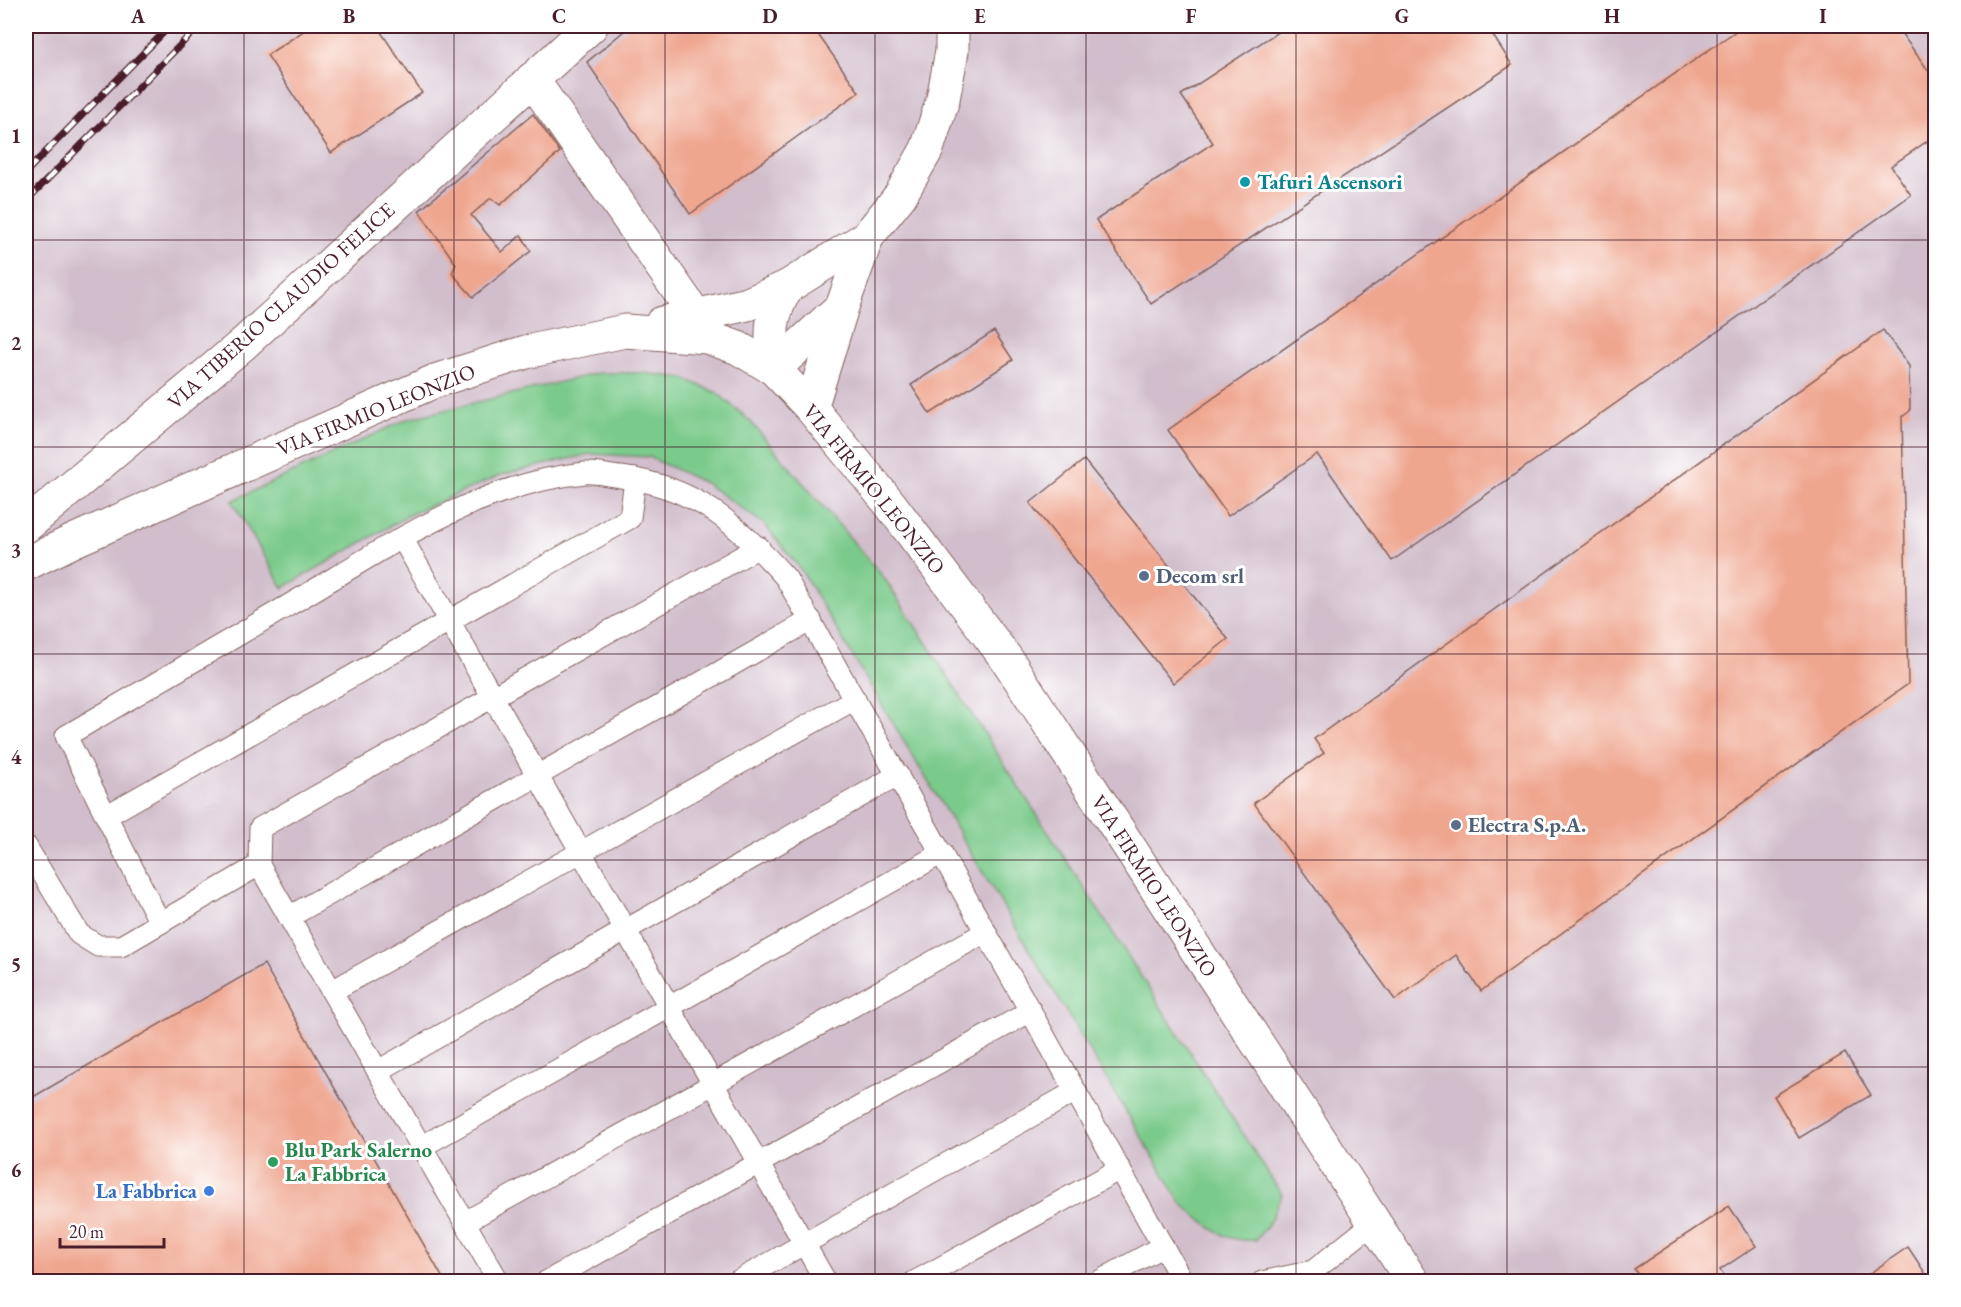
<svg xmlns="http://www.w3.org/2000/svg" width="1961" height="1307" font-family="'EB Garamond',serif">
<rect width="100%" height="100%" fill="#fff"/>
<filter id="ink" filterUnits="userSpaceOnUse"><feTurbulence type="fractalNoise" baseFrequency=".0167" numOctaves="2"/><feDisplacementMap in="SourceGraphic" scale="12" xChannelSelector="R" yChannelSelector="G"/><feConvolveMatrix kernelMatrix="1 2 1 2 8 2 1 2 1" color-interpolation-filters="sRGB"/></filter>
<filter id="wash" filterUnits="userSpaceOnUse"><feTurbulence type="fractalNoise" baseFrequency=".008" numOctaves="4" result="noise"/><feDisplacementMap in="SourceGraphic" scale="24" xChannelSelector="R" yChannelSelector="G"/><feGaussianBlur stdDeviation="1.35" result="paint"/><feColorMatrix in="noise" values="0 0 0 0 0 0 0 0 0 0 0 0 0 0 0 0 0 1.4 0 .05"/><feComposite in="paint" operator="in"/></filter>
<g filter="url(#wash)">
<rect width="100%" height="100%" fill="#f0dcbb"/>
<rect fill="#d1bdcb" x="26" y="26" width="1909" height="1255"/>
<path fill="#7aca8b" stroke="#62745b" stroke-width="1.5" d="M598,373H644L683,378L717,393L750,421L885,579L1282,1195L1269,1223L1256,1240C1221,1243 1206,1224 1181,1203L801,570L764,524L705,483L649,457L590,454L501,475L411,514L283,588L232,501L407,419Z"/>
<g id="blocks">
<g fill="#efa68f">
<polygon points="311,26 377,26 422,93 331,153 267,55"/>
<polygon points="630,26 812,26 859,92 690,214 587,62"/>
<polygon points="1287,26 1487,26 1512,65 1151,304 1096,220 1213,143 1181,95"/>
<polygon points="1743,26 1896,26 1936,81 1936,135 1891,166 1911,195 1392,561 1317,454 1228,516 1168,430"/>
<polygon points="533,114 560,152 500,205 491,198 471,215 502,252 521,235 531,251 473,297 452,273 456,264 419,211"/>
<polygon points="1883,330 1909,366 1910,411 1902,417 1908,684 1481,991 1456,955 1395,1000 1254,803 1324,753 1314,739"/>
<polygon points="994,331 1013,360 930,414 911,385"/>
<polygon points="1084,460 1228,639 1173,683 1030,503"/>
<polygon points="264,964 445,1282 26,1282 26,1101"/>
<polygon points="1845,1053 1871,1095 1799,1138 1774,1096"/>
<polygon points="1729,1206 1756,1246 1720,1270 1728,1282 1643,1282 1634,1269"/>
<polygon points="1908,1247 1931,1282 1857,1282"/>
</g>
</g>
</g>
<g filter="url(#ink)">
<use href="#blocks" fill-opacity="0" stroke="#84615d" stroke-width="1.5"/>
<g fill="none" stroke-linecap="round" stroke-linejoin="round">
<g stroke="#84615d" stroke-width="23">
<g id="lane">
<polyline points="402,538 826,1282"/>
<polyline points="106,816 630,518 635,479"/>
<polyline points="26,846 79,934 98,946 121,946 259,865"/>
<polyline points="289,917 811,620"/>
<path d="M160,923L66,736C144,690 222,644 301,598C388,546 480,483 585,473C596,472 609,476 621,477C694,486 739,525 786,578L1183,1282"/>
<polyline points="332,991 855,699"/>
<polyline points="378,1071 898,775"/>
<polyline points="421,1147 942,853"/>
<polyline points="465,1222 986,932"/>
<polyline points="499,1282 259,865 260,828 759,547"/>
<polyline points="546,1282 1031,1011"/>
<polyline points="736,1282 1076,1091"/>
<polyline points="914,1282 1120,1169"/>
<polyline points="1098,1282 1163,1246"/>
<polyline points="1262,1282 1313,1271 1375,1222"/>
</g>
</g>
<g stroke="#84615d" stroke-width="35">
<g id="street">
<polyline points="532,79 696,316"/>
<polyline points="662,323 748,304 787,287 867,237 900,196 927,149 943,99 952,51 952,26"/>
<polyline points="774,369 840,308"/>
<path d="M774,369C771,333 768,319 787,287"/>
<polyline points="811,408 842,307 867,237"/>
<polyline points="26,526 242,345 591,26"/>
<polyline points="26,564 73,541 435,381 526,352 625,331 707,337 738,348 774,369 811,408 890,504 1008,661 1413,1282"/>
</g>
</g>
<use href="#lane" stroke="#fff" stroke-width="21"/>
<use href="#street" stroke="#fff" stroke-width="33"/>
<g stroke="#4a1f2b" stroke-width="7">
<g id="rail">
<polyline points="26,172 170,26"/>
<polyline points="26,201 199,26"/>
</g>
</g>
<use href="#rail" stroke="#fff" stroke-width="4.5" stroke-dasharray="14" stroke-linecap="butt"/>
</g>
</g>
<path fill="none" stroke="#4a1f2b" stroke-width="1.5" stroke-opacity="0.55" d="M244,26V1282M454,26V1282M665,26V1282M875,26V1282M1086,26V1282M1296,26V1282M1507,26V1282M1717,26V1282M26,240H1936M26,447H1936M26,654H1936M26,860H1936M26,1067H1936"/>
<circle fill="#0f9aa8" stroke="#fff" stroke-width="2" cx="1245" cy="182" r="6"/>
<g fill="#5c6f8a" stroke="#fff" stroke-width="2">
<circle cx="1144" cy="576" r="6"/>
<circle cx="1456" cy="825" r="6"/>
</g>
<circle fill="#2e9e5b" stroke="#fff" stroke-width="2" cx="273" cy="1162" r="6"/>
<circle fill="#3f7fe0" stroke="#fff" stroke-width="2" cx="209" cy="1191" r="6"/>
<g text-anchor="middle" stroke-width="6" stroke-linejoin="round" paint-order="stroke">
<g font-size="21" font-weight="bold" fill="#0d838f" stroke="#fff" text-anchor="start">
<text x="1257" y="189">Tafuri Ascensori</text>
</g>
<g font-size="21" fill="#4a1f2b" stroke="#fff">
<text transform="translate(281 306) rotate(-42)" y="7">VIA TIBERIO CLAUDIO FELICE</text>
<text transform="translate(376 410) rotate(-22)" y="7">VIA FIRMIO LEONZIO</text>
<text transform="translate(874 489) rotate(51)" y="7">VIA FIRMIO LEONZIO</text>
<text transform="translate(1154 886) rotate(57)" y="7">VIA FIRMIO LEONZIO</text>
</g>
<g font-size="21" font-weight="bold" fill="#4e5e75" stroke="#fff" text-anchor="start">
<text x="1156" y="583">Decom srl</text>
<text x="1468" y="832">Electra S.p.A.</text>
</g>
<g font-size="21" font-weight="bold" fill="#27864d" stroke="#fff" text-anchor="start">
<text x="285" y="1157">Blu Park Salerno<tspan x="285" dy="24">La Fabbrica</tspan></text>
</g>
<g font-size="21" font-weight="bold" fill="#366cbe" stroke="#fff" text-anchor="end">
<text x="197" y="1198">La Fabbrica</text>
</g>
</g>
<rect width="1961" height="1307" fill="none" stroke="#fff" stroke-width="66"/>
<path d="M60 1238v9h104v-9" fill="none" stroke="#4a1f2b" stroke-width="3"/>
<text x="69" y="1238" font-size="18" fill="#4a1f2b" stroke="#ffffff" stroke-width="4.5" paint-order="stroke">20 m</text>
<rect x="33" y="33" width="1895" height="1241" fill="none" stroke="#4a1f2b" stroke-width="2"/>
<g font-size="20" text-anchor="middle" font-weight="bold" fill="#4a1f2b">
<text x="138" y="23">A</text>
<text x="349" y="23">B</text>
<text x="559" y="23">C</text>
<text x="770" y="23">D</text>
<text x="980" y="23">E</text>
<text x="1191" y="23">F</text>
<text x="1402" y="23">G</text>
<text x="1612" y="23">H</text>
<text x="1823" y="23">I</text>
<text x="16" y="143">1</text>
<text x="16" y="350">2</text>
<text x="16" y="557">3</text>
<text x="16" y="764">4</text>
<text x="16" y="971">5</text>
<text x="16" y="1177">6</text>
</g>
</svg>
